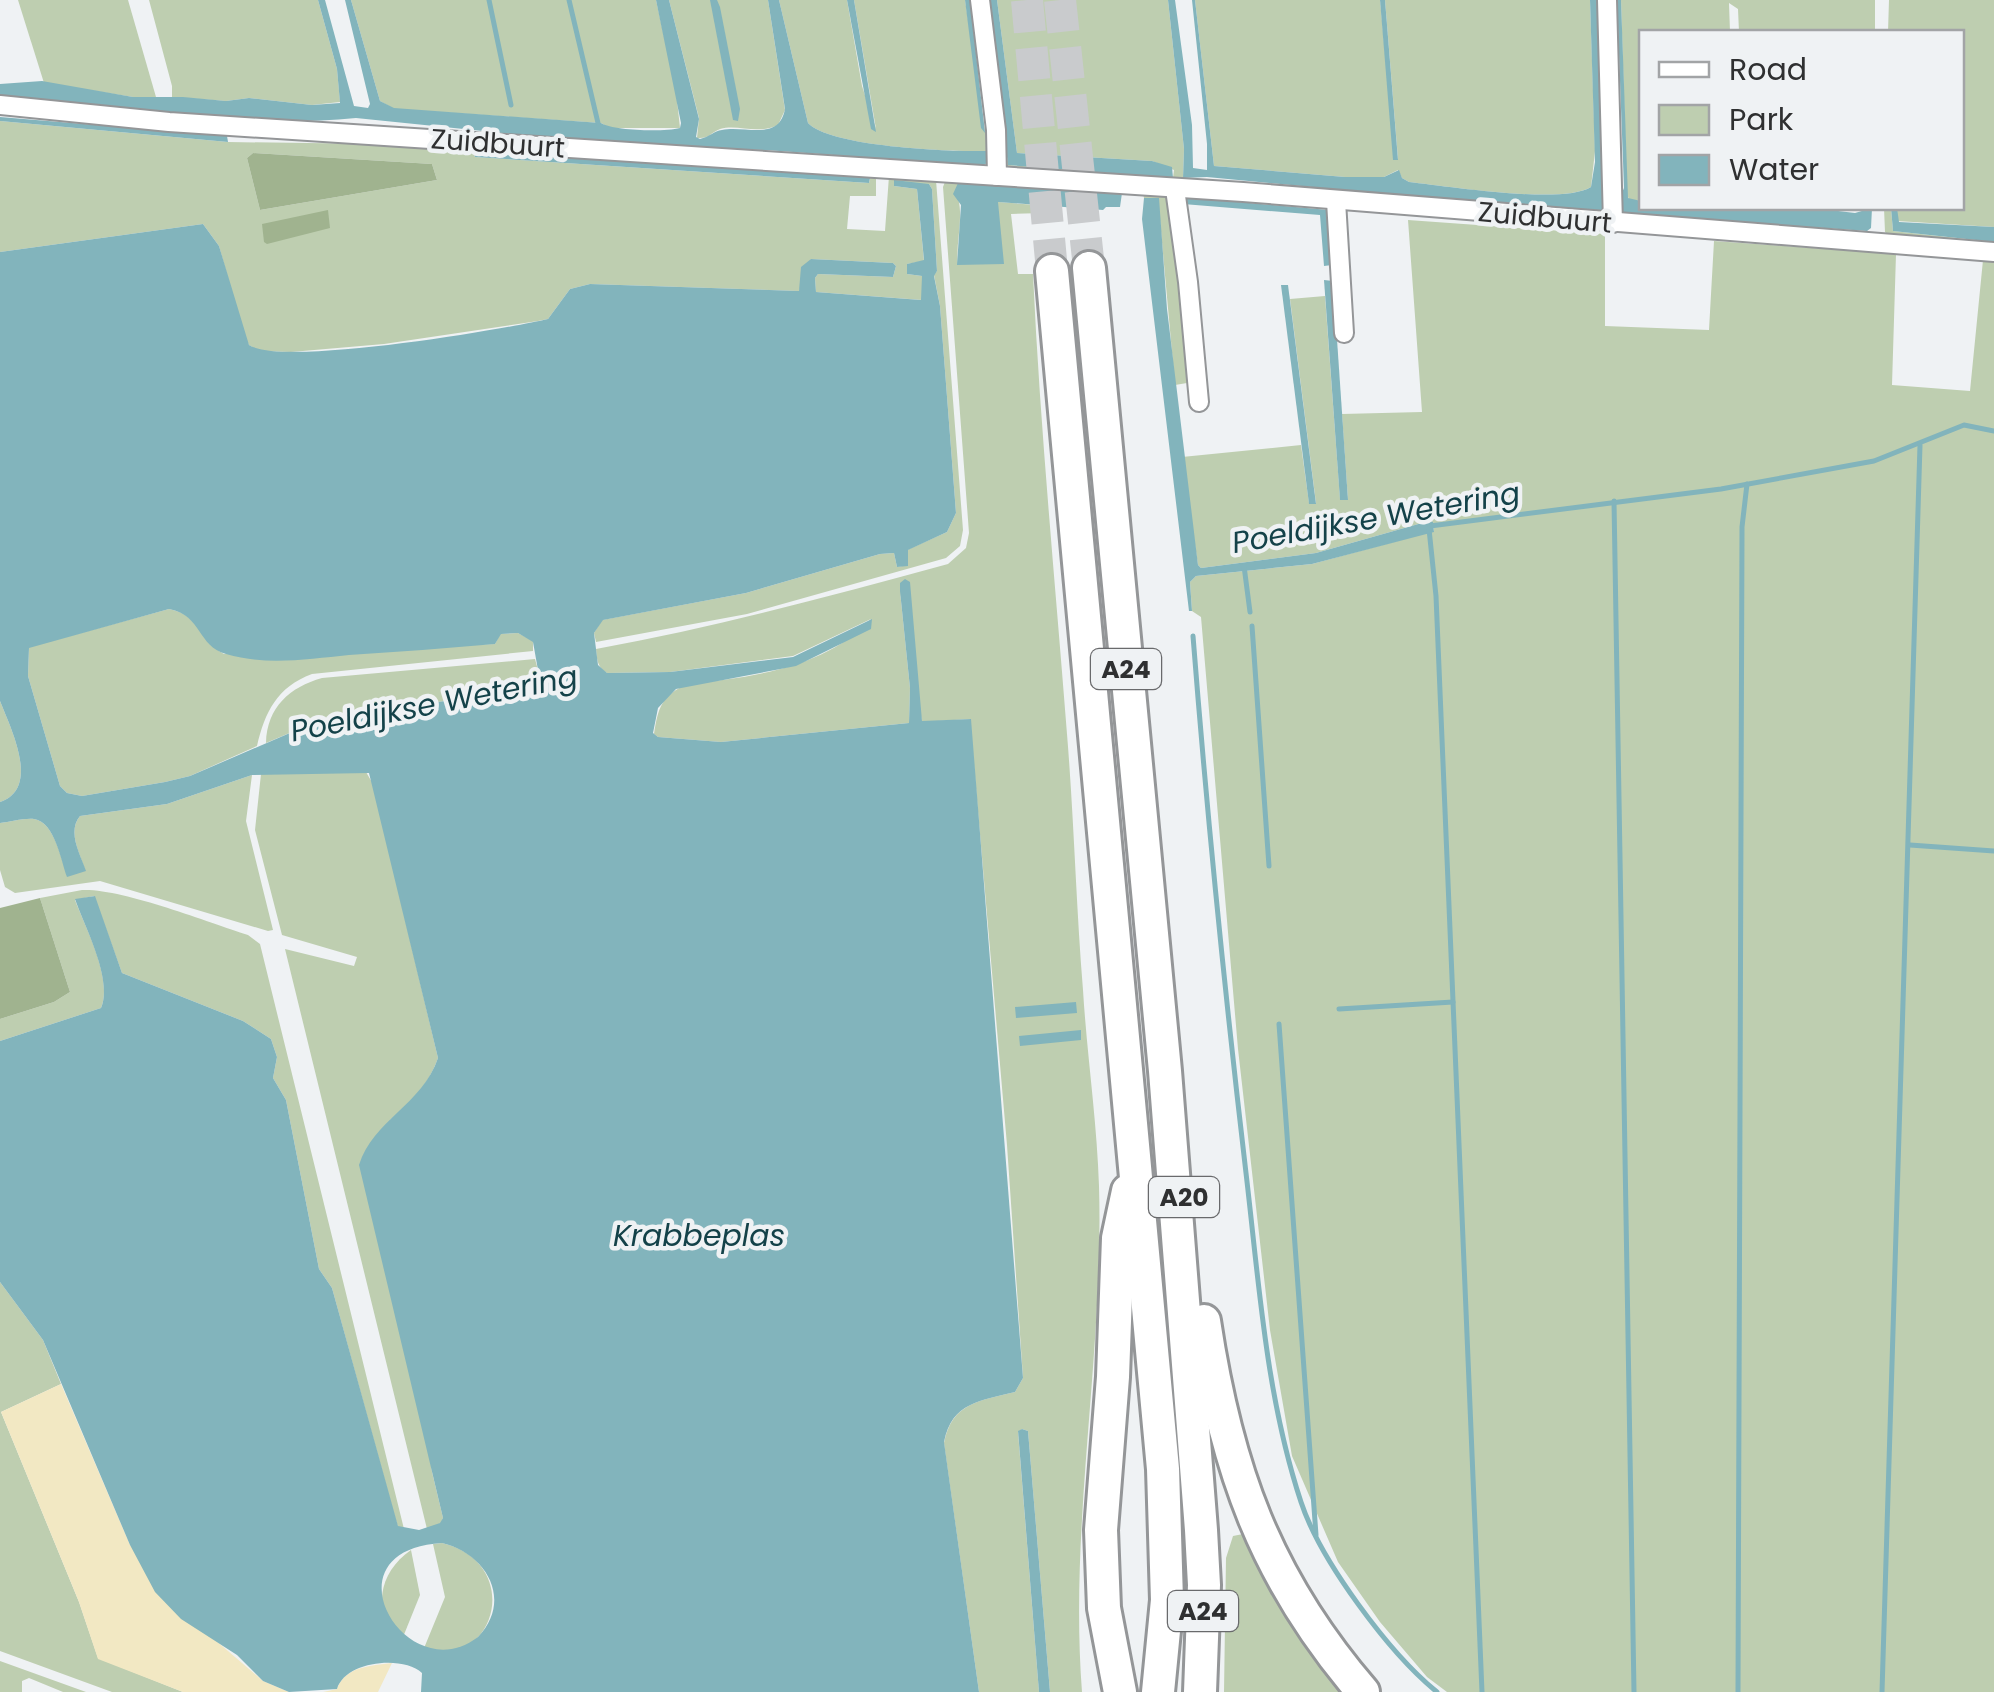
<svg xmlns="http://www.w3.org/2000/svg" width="1994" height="1692" font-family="Poppins,sans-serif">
<rect width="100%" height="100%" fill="#eff2f4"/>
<g fill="#beceb0" fill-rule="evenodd">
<polygon points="18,0 128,0 156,97 133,97 44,83"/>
<polygon points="149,0 318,0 337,69 340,102 312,105 249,98 226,101 172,97 172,86"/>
<polygon points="351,0 656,0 676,91 680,128 610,128 601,123 394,109 380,101"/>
<path d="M669,0H768L785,110L778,125C756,135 739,124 720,129C710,133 709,139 697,138L699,118Z"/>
<path d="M779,0H847L862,86L876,129L854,0H965L985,132L991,130L988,169L723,150L987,165V151C952,152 830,147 808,123Z"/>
<polygon points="997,0 1168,0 1184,149 1183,178 1198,179 1197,185 1005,168 998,129 1009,165 1173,178 1174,170 1152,161 1017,153"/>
<path d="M1195,0H1380L1395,160L1398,159L1385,0H1590L1595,151L1591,187C1562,205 1447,186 1409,182L1402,178L1398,170L1384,177H1345L1214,166Z"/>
<polygon points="1621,0 1875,0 1875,32 1739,32 1738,9 1729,3 1730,32 1642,32 1642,201 1630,200 1627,196"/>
<polygon points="1889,0 1994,0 1994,227 1897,221 1897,208 1962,208 1962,32 1888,32"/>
<path d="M0,121L228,142L450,145L876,176V196H850L847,229L885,231L889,176L936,180L963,530L960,546L946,558L747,614L596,642L594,633L602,620L746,593L880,554L894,553L897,567L908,565L907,550L947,532L956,513L940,306L934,275L937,271L932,189L929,184L894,186L917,189L924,261L907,264V274L922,276V300L816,292L815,278L818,274L893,277L896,266L893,263L811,259L799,291L590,284L570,289L548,319L538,321L384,344L291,352L259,351L249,345L244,335L219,246L203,224L0,252ZM253,153L432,164L437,180L260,210L247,158ZM474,153L869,178L870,179L869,183L475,157Z"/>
<path d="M946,179L1050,188V191L958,198C964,219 955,244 958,265L998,202L1050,206L1043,213L1011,214L1018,274H1033C1040,427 1055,580 1067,734C1074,819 1076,905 1083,990C1087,1056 1097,1121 1099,1186C1104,1355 1069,1523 1082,1692H1050L1028,1431L1022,1429L1018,1432L1039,1692H979L944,1443C952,1402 980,1401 1015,1392L1023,1378L1007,1145L970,719L922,722L900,591L910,688L909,723L721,742L658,737L654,734C658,709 661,695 688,684C753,677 825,668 871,619L793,656L670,672L607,673C597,667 597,659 596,649C717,627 830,596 948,564L966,548L969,533L943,187Z"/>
<polygon points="1143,193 1171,194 1187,383 1175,385 1158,198 1144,198"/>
<polygon points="1884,208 1891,208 1893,231 1994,242 1994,246 1889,236 1885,232"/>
<polygon points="1408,220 1605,234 1605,326 1709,330 1714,241 1896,254 1892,385 1970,391 1983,260 1994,261 1994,1692 1447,1692 1427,1677 1380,1622 1338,1562 1292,1456 1270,1330 1238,1049 1201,617 1192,611 1190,582 1196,576 1312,564 1434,531 1433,522 1429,521 1316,553 1201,568 1198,565 1182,457 1301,445 1309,503 1316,503 1290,299 1325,296 1340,499 1348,500 1342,414 1422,412"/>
<path d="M169,609C202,616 198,640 224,654L495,644L500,634L518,633L533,641V651L312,674C277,687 265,712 257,746L190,776L165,782L82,796L67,793L60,786L28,676L29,647Z"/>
<path d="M535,659L538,670L528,685L504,692L320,720L266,743C267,707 290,687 322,678Z"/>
<path d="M0,701C11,729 41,788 0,802Z"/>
<path d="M366,772L373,784L438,1058C428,1086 411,1102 390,1120L432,1472L443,1518L441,1523L427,1529L285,949L354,966L357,957L282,935L255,830L261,774Z"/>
<path d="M252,775L246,821L273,930L268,931L100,881L15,893L5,887L0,870V823C10,822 24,818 34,819C55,822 61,861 68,876L85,870C80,853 67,832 80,816L167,804Z"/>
<path d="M82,890C121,888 208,922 248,935L260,944L404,1529L398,1527L394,1514L332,1288L319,1269L286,1100L273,1078L277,1057L271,1039L243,1021L122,973L94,896L75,900C86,929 113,979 101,1008L0,1041V1019L54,1002L70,992L40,898Z"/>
<polygon points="0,1282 43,1340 61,1384 1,1412 79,1602 98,1658 183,1692 112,1692 0,1651"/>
<polygon points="1243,1534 1281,1607 1342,1692 1224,1692 1226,1558 1233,1536"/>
<path d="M442,1543C523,1562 499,1669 422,1653L445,1597L433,1544Z"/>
<path d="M411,1550L420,1595L401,1642C371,1612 378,1573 411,1550Z"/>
<polygon points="0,1661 86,1692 63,1692 29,1678 22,1681 22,1692 0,1692"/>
</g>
<g fill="#a0b38f">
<polygon points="253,153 432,164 437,180 260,210 247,158"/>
<polygon points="328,210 330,228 267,244 264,242 262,224"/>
<polygon points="40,898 70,992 54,1002 0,1019 0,908"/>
</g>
<g fill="#f2e8c3">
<polygon points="61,1384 130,1545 214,1639 263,1681 289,1692 183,1692 98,1659 79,1602 1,1412"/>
<path d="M392,1663L378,1692H323L337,1689C345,1666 371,1666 392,1663Z"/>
</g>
<g fill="#82b4bc" fill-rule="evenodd">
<path d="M318,0H325L354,106L368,108L370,104L345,0H351L380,101L394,108L601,123C614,131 664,132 680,128L681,123L656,0H669L699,119L696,137L700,139C709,137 714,131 722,130C745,125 779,142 785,109L768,0H779L808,123C830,147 953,152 987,151L989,162L982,166L766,150L638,147L356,118C243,129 114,109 0,99V84L42,81L133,97H183L226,101L249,98L312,105L340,103L337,69Z"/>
<polygon points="710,0 717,0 720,7 740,109 738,121 733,120"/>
<polygon points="847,0 854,0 876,132 871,129"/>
<polygon points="965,0 970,0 985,133 981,128"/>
<polygon points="988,0 997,0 1017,153 1152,161 1172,167 1173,178 1008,165"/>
<path d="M1168,0H1175L1192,125L1193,168L1207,170V144L1192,0H1195L1214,166L1345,177H1384L1399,170L1402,178L1409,182C1447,186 1563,205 1591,187L1595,162L1590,0H1597L1605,168L1602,192L1606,199L1619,200L1624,188L1617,0H1621L1628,198L1641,201L1642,208H1813L1855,213L1872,208L1871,228L1867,231L1566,210L1532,204L1512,206L1207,177L1183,178L1184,149Z"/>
<polygon points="1380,0 1385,0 1398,160 1393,160"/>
<polygon points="0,117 227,136 228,142 0,121"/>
<polygon points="474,152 870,178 869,183 475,157"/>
<path d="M894,180L929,184L932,189L937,271L934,276L940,306L956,513L947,532L908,550V566L897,567L894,553L880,554L746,593L603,620L594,633L598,665L607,673L670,672L793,657L872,619L871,629L796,666L676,689L658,708L653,733L658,737L721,742L909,723L910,688L900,591V583L905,579L910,582L922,721L971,719L1023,1378L1015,1392C980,1401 952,1402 944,1442L979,1692H421L422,1673C403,1655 345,1661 337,1689L289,1692L263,1681L237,1655L181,1619L155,1592L130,1545L43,1340L0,1282V1041L101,1008C113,979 85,928 75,899L95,896L122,973L243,1021L271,1039L277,1057L273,1078L286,1100L319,1269L332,1288L398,1526L419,1530L440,1523L443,1518L359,1165C373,1120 422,1105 438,1058L369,773L252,775L167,804L80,816C67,832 80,853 86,871L67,877C61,861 55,822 34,819C24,818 10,822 0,823V802C41,788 11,729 0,701V252L203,224L219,246L249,345C283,367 500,330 548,319L570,289L590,284L799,291L801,267L811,259L893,263L896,266L893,277L818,274L815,278L816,292L921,300L922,276L907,274V264L924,260L917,189L894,186ZM169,609C203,616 197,646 226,654C266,666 308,659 349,655C398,652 447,648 495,644L501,634L518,633L533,642L538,670L528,685L504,692L320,720L190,776L165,782L82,796L67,793L60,786L28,676L29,648ZM442,1543C485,1553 514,1599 478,1637C406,1692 322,1550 442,1543Z"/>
<polygon points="958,183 1122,193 1120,207 1106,207 1103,210 998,202 1004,264 957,265 961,205 953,194"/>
<polygon points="1183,197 1329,210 1332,265 1324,266 1320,215 1183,204"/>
<polygon points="1144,198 1159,198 1167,309 1198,565 1201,568 1316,553 1429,521 1433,522 1434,532 1312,564 1196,576 1190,582 1192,611 1189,611 1142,219"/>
<polygon points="1891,208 1897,208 1899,222 1994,227 1994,242 1893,231"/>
<polygon points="1324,280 1333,281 1348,500 1340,500"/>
<polygon points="1281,285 1288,285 1316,504 1309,504"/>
<polygon points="1076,1002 1077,1013 1016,1018 1015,1007"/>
<polygon points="1081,1030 1081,1040 1020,1046 1019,1036"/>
<polygon points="1022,1429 1028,1431 1050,1692 1039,1692 1018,1431"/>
</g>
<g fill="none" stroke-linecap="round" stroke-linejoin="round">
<g stroke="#82b4bc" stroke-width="5">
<polyline points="489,0 511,105"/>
<polyline points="569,0 598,123"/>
<polyline points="1614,501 1634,1692"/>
<polyline points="1430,526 1721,489 1874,461 1964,425 1994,431"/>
<polyline points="1429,529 1436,596 1482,1692"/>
<polyline points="1244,566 1250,612"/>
<polyline points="1252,626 1269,866"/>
<path d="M1193,636C1207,815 1225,994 1246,1173C1259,1283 1266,1396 1301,1502C1320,1560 1389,1653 1437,1692"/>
<polyline points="1910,845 1994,851"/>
<polyline points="1339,1009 1453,1002"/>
<polyline points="1279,1024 1316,1535"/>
<polyline points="1738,1692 1742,527 1747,484"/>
<polyline points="1882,1692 1920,445"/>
</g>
<g stroke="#c9cbcd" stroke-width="32" stroke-dasharray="32 16" stroke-linecap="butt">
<polyline points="1027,0 1052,271"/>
<polyline points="1060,0 1089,268"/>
</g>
<g stroke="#949698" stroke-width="22">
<g id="minor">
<polyline points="980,0 996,130 997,176"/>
<polyline points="1607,0 1613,223"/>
<polyline points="0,105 169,122 1243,192 1994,252"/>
<polyline points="1175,189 1188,282 1199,402"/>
<polyline points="1336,201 1344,333"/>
</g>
</g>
<g stroke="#949698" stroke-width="38">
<g id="motorway">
<polyline points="1089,268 1165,1071 1201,1530 1204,1585 1200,1692"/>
<polyline points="1052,271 1163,1469 1167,1600 1158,1692"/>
<path d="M1204,1321C1226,1468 1265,1578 1363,1692"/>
<polyline points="1120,1692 1104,1608 1101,1530 1113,1377 1118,1238 1128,1191"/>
</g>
</g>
<use href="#minor" stroke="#fff" stroke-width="18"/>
<use href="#motorway" stroke="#fff" stroke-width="32"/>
</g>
<g text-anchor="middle" stroke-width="9" stroke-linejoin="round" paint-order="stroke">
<g fill="#eff2f4" stroke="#696a6c" stroke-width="2.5">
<rect x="1091" y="649" width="70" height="40" rx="8"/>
<rect x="1149" y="1177" width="70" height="40" rx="8"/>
<rect x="1168" y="1591" width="70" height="40" rx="8"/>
</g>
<g font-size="25" font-weight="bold" fill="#2f3031">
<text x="1126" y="678">A24</text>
<text x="1184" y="1206">A20</text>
<text x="1203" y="1620">A24</text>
</g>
<g font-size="28" fill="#2f3031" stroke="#eff2f4">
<text transform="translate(498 143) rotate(4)" y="10">Zuidbuurt</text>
<text transform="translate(1545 217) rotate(5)" y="10">Zuidbuurt</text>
</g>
<g font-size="30" font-style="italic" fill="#144249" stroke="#eff2f4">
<text transform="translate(1376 518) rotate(-10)" y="10">Poeldijkse Wetering</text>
<text transform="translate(434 704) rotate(-11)" y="10">Poeldijkse Wetering</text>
<text x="699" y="1246">Krabbeplas</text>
</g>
</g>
<rect x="1639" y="30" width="325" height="180" fill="#eff2f4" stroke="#a2a4a6" stroke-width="2.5"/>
<rect x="1659" y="62" width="50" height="15" fill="#ffffff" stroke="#a2a4a6" stroke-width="2.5"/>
<text x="1729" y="80" font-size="30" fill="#2f3031">Road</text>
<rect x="1659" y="105" width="50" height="30" fill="#beceb0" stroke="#a2a4a6" stroke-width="2.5"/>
<text x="1729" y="130" font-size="30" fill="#2f3031">Park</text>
<rect x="1659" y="155" width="50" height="30" fill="#82b4bc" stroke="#a2a4a6" stroke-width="2.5"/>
<text x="1729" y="180" font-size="30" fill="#2f3031">Water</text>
</svg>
